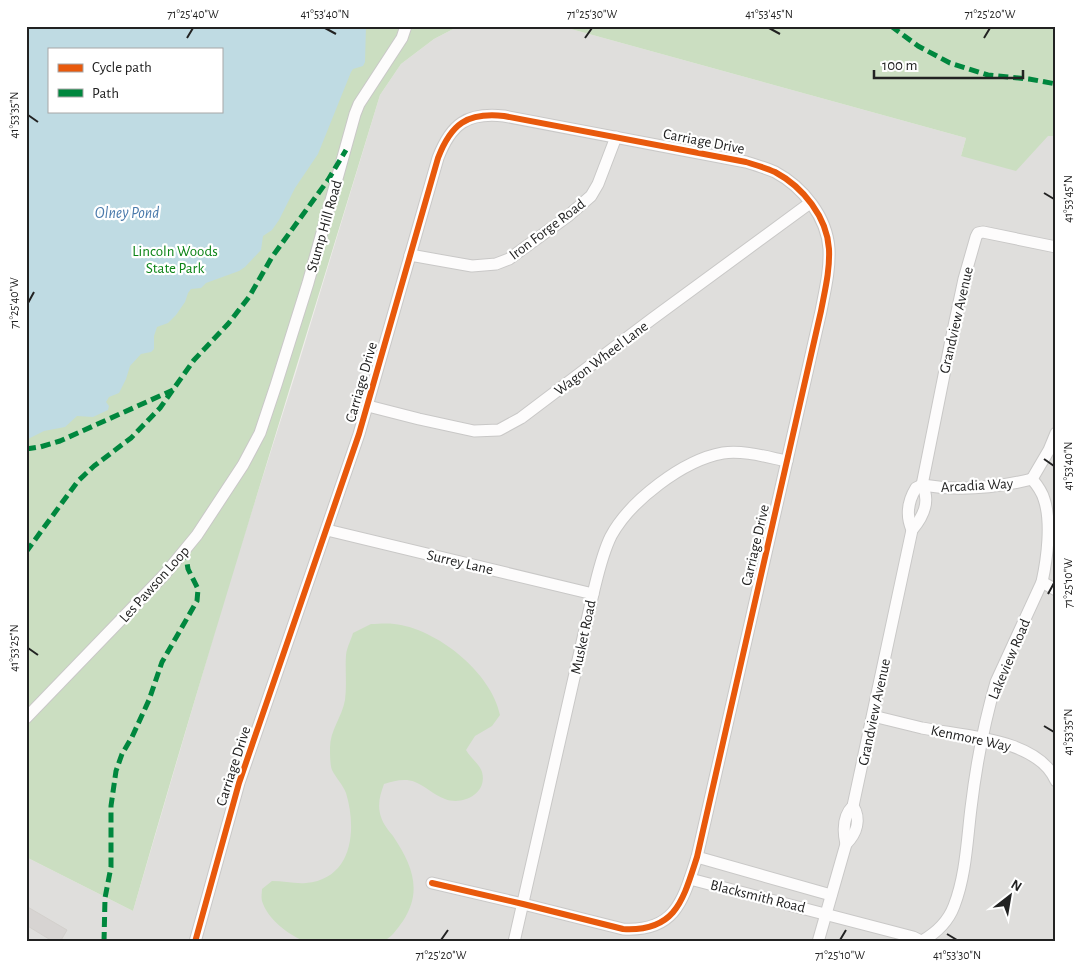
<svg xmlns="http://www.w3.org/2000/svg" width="1082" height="968" font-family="'Alegreya Sans',sans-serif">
<rect width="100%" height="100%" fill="#f0eeeb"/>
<polygon fill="#dfdedc" points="459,26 560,26 966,138 961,156 1048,135 1056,136 1056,942 26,942 26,857 133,911 230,580 297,369 380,95 401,64 434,39"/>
<g fill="#cbdec1" fill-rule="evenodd">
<path d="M26,26H459L434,39L401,64L380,95C297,367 211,638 133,911L26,857ZM49,49H221V111H49Z"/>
<polygon points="560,26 1056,26 1056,136 1048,136 1016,171 961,156 966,138"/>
<path d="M371,624C378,624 386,623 394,624C436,628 492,673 500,715L492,726L475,736L466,750C470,757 480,765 482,772C488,794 462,806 445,799C434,795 425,786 415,782C405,778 394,781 384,784C380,795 377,805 381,817C383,824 389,831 393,836C412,865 423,890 403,921C397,929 391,939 381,942H306C289,935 268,920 262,901C261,897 262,892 262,889L272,881C283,881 295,884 306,883C353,879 357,829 346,793C343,785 336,778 332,770C330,765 330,754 330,748C330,730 342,717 345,700C347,685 345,670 346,655C347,647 351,640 353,633Z"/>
</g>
<path fill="#bfdbe3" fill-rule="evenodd" d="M26,26H366L365,62L363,66L353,69L351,72L318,154L295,188L279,220L272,230L263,236L261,250L245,267L239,271L206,283L201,288L191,289L188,293L185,302L176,315L168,323L157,327L154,336V349L151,352L141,354L130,366L126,379L119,393L109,397L106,402L109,406L108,410L93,417L77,416L65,427L44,431L26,440ZM49,49H221V111H49Z"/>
<polygon fill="#d7d4d2" stroke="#d3d0cc" points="26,906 67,930 60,942 54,942 26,925"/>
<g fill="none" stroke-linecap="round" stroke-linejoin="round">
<g stroke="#c9c8c7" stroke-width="13">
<g id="street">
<polyline points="410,255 472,266 496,264 509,259 568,216 591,196 598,184 616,137"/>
<polyline points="368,406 419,419 474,431 499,430 521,418 652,319 810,203"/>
<polyline points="1032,479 1049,450 1056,433"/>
<path d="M922,485C958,491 996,488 1032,479"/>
<polyline points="327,530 593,594"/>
<path d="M912,530C906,516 908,501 916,488L922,485"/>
<polyline points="1042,582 1056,590"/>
<path d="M873,716C889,720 906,724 922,728C961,736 1038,738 1056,781"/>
<polyline points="26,718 165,574 197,535 243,465 260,433 276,385 308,283 355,114 359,104 402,38 406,26"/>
<path d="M846,844C843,831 843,816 853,806L912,530C923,517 931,502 922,485L951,340L964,279L976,237L978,233L983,232L1056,247"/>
<polyline points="697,857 831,895"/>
<polyline points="690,879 913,937 923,942"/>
<path d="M922,941C936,933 948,922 954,906C966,875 967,840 971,808C976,766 984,723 996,682L1042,582C1047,559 1052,522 1044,499C1042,492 1037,485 1032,479"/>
<path d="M195,942L239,783L359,434L438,158C451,124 467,112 504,116L746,162C756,165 766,168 775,172C803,187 827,217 829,249C830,270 825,290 821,311L697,857C683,900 676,932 623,929L523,904L432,883"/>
<path d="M514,942L593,594C598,574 602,554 611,536C630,501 683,460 723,453C743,450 767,457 787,461"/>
<path d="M818,942L846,844C857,833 861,819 853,806"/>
</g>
</g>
<use href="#street" stroke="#fdfcfc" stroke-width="11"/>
<g stroke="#00873e" stroke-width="5" stroke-dasharray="10 5" stroke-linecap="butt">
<polyline points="891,26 918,46 950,63 988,75 1029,79 1056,84"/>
<polyline points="26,449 40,447 60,441 173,390"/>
<polyline points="26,552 78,481 94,466 131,438 160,408 194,360 228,324 249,297 272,257 328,180 346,150"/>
<polyline points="104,942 105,898 111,867 111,806 116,771 122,754 132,737 149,700 162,662 197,601 198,589 188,569 185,550"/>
</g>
<g stroke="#fff" stroke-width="9">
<path id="cycleway" d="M195,942L239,783L359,434L438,158C451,124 467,112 504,116L746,162C756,165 766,168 775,172C803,187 827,217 829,249C830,270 825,290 821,311L697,857C683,900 676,932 623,929L523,904L432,883"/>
</g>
<use href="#cycleway" stroke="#e8590c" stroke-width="6"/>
</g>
<path fill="none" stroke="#222" stroke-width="2" d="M325,28L336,34M769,28L780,34M187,38L193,28M585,38L592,28M984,38L990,28M28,115L38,122M1044,193L1054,199M28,303L34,292M1044,459L1054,466M1048,594L1054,583M28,648L38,655M1044,726L1054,732M947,934L957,940M441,940L448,930M840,940L846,930"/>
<g text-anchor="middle" stroke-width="4.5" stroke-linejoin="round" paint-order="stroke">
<g font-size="15" fill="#222" stroke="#fff">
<text transform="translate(704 141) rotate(11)" y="5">Carriage Drive</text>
<text transform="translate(324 226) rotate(-74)" y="5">Stump Hill Road</text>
<text transform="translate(547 229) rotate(-37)" y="5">Iron Forge Road</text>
<text transform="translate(956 320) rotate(-77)" y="5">Grandview Avenue</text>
<text transform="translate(601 358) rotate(-37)" y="5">Wagon Wheel Lane</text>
<text transform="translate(361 382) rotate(-74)" y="5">Carriage Drive</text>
<text transform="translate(977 485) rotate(-3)" y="5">Arcadia Way</text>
<text transform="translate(755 545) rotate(-77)" y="5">Carriage Drive</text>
<text transform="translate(460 562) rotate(13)" y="5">Surrey Lane</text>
<text transform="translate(154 584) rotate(-48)" y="5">Les Pawson Loop</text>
<text transform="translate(583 637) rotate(-78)" y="5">Musket Road</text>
<text transform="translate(1009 659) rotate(-67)" y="5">Lakeview Road</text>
<text transform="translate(874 712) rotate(-78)" y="5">Grandview Avenue</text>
<text transform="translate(971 738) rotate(12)" y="5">Kenmore Way</text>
<text transform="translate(233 766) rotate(-72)" y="5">Carriage Drive</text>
<text transform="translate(758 896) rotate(14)" y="5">Blacksmith Road</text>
</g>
<g font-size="15" fill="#0c8416" stroke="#fff">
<text x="175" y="256">Lincoln Woods<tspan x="175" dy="17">State Park</tspan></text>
</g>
<g font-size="16" font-style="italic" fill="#4a7aab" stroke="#fff">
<text x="127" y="218">Olney Pond</text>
</g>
</g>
<rect width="1082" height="968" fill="none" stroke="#ffffff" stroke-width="55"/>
<rect x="48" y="48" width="175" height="65" fill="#ffffff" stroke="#a7a7a7"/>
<rect x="58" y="64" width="25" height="8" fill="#e8590c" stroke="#a7a7a7"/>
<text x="92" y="72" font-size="15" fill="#222222">Cycle path</text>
<rect x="58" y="89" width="25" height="8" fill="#00873e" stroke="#a7a7a7"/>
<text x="92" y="98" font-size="15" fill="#222222">Path</text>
<g transform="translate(1010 896) rotate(31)" stroke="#ffffff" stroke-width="4" paint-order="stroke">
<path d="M0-4L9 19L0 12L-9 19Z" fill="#222222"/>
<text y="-8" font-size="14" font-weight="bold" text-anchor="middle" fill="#222222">N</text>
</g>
<path d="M874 70v8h149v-8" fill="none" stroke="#222222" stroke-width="2.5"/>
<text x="882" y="70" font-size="15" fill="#222222" stroke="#ffffff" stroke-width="4" paint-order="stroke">100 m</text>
<rect x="28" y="28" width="1026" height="912" fill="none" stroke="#222" stroke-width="2"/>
<g font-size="12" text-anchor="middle" fill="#222">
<text x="193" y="18">71°25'40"W</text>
<text x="325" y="18">41°53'40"N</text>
<text x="592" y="18">71°25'30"W</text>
<text x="769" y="18">41°53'45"N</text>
<text x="990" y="18">71°25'20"W</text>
<text transform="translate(14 115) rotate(-90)" y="4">41°53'35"N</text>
<text transform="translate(1068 199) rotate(-90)" y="4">41°53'45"N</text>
<text transform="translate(14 303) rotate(-90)" y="4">71°25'40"W</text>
<text transform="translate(1068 466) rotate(-90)" y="4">41°53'40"N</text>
<text transform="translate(1068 583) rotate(-90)" y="4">71°25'10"W</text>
<text transform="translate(14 648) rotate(-90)" y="4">41°53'25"N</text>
<text transform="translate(1068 732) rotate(-90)" y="4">41°53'35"N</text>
<text x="441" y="959">71°25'20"W</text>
<text x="840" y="959">71°25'10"W</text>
<text x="957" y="959">41°53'30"N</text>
</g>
</svg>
